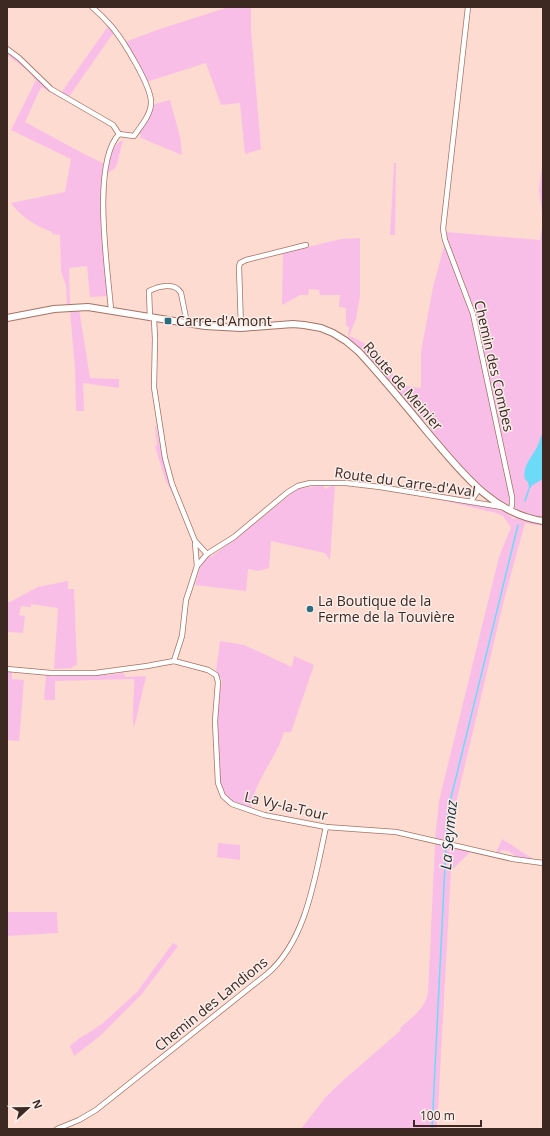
<svg xmlns="http://www.w3.org/2000/svg" width="550" height="1136" font-family="'Open Sans',sans-serif">
<rect width="100%" height="100%" fill="#fddbd0"/>
<g fill="#f9bee7">
<polygon points="229,7 251,7 251,30 261,149 245,154 240,103 221,105 206,63 146,82 125,42 157,30"/>
<polygon points="109,25 114,32 68,98 61,93"/>
<path d="M7,51L24,67L78,106L77,107L41,87L25,122L84,154L103,163L101,185L108,296L90,297L87,266L69,268L70,304L67,305L66,286L61,271L60,235L52,234V232C37,227 20,216 11,203L65,192L71,159L11,130L36,80L28,71L7,55Z"/>
<polygon points="170,100 180,137 182,155 139,137 142,136 139,133 149,118 155,104"/>
<path d="M123,140L117,164L115,168L108,173C110,160 110,146 123,140Z"/>
<path d="M543,157V518C537,517 519,514 515,509C514,507 514,503 514,500L474,313L447,238V232L540,240L543,220L539,190Z"/>
<polygon points="394,163 396,163 395,235 390,235"/>
<path d="M360,238V296L356,319L349,336C374,345 386,364 400,385L421,388V352L433,287L445,243L472,313L510,496L509,505C492,505 456,461 445,449C441,444 434,438 431,432C430,429 430,426 429,423L424,421L397,391L348,339L349,327L346,326V308L339,307L340,295H320L319,290L309,289L308,295H300L282,305L283,253L341,239Z"/>
<polygon points="79,309 90,378 119,379 119,388 83,383 84,411 76,411 75,369 70,310"/>
<polygon points="156,425 159,442 172,493 165,479 155,446 157,446 155,426"/>
<polygon points="335,484 330,560 325,553 271,541 269,568 258,571 248,569 246,591 195,585 200,568 207,557 212,556 242,534 297,489 323,485 325,489"/>
<path d="M437,499C455,501 502,504 513,519L516,518L543,524V526L525,523L504,600L456,803L452,826V842L435,839L439,801L499,557L511,527L503,516L496,513Z"/>
<polygon points="68,581 68,589 74,589 77,665 73,666 72,668 54,669 58,608 31,604 31,607 21,606 19,615 25,616 23,633 7,632 7,602 10,602 38,587"/>
<path d="M220,641L244,645L292,667L294,656L314,665L291,732H284C277,757 253,783 251,808C234,804 224,801 220,782L217,709L222,680L216,671Z"/>
<polygon points="7,672 12,672 12,679 24,680 19,741 7,740"/>
<path d="M124,673L125,677L146,676L134,728C131,712 135,696 134,679L55,681V700H44L46,675H108Z"/>
<polygon points="502,839 533,859 520,859 508,851 501,850 500,854 496,853"/>
<polygon points="218,843 240,845 240,860 217,857"/>
<path d="M435,844L467,850L470,852L451,871L437,1129H301L325,1098L338,1085L401,1030L400,1028C412,1017 425,1009 428,993Z"/>
<polygon points="7,912 57,912 58,933 7,936"/>
<polygon points="173,943 178,946 141,995 100,1036 74,1056 70,1046 81,1037 90,1032 102,1024 137,992"/>
</g>
<path fill="#6ddaf8" d="M543,433V479L531,486V488H529L528,482L525,479C522,466 532,457 537,447C540,442 540,436 543,433Z"/>
<g fill="none" stroke-linecap="round" stroke-linejoin="round">
<g stroke="#6ddaf8" stroke-width="1.5">
<polyline points="525,501 529,489"/>
<polyline points="446,841 448,810 518,525"/>
<polyline points="432,1129 446,845"/>
</g>
<g stroke="#a57364" stroke-width="6">
<g id="street">
<path d="M92,7C99,13 106,20 112,27C123,40 152,87 151,103C151,115 140,127 134,136L119,134C91,164 108,270 111,310"/>
<polyline points="468,7 443,229 445,240 473,314 512,497 512,505 510,511"/>
<polyline points="7,49 19,58 51,89 108,122 113,125 119,134"/>
<path d="M150,318L149,291C159,286 175,282 181,293L187,323"/>
<polyline points="154,319 155,339 154,387 165,458 172,484 195,541 207,554 197,566 190,588 186,600 182,636 174,661"/>
<polyline points="241,328 239,267 240,263 246,260 306,245"/>
<polyline points="471,501 479,489"/>
<polyline points="195,543 197,566"/>
<polyline points="207,554 234,537 288,492 298,486 310,483 346,483 380,487 502,507"/>
<polyline points="7,669 51,673 95,673 147,666 174,661 208,670 216,675 218,682 215,721 218,783 223,796 232,804 264,815 326,827 396,832 513,859 543,863"/>
<path d="M57,1129L79,1120L96,1110L267,974C307,940 315,876 326,827"/>
</g>
</g>
<g stroke="#a57364" stroke-width="8">
<path id="secondary" d="M7,318L54,309L88,307L205,326L241,328L293,324L304,325L321,328L333,333L346,341L359,352C383,378 406,406 429,434C460,470 492,514 543,521"/>
</g>
<use href="#street" stroke="#fff" stroke-width="4.5"/>
<use href="#secondary" stroke="#fff" stroke-width="6"/>
</g>
<g fill="#2a6d7f" stroke="#f9eeea" stroke-width="1.5">
<rect x="164" y="317" width="8" height="8" rx="2"/>
<circle cx="310" cy="609" r="4"/>
</g>
<g text-anchor="middle" stroke-width="3" stroke-linejoin="round" paint-order="stroke">
<g font-size="14" fill="#3d2822" stroke="#f9eeea" text-anchor="start">
<text x="176" y="326">Carre-d'Amont</text>
<text x="318" y="606">La Boutique de la<tspan x="318" dy="16">Ferme de la Touvière</tspan></text>
</g>
<g font-size="14" fill="#3d2822" stroke="#f9eeea">
<text transform="translate(494 366) rotate(77)" y="5">Chemin des Combes</text>
<text transform="translate(403 386) rotate(49)" y="5">Route de Meinier</text>
<text transform="translate(405 482) rotate(8)" y="5">Route du Carre-d'Aval</text>
<text transform="translate(286 806) rotate(13)" y="5">La Vy-la-Tour</text>
<text transform="translate(211 1004) rotate(-39)" y="5">Chemin des Landions</text>
</g>
<g font-size="15" font-style="italic" fill="#183138" stroke="#f9eeea">
<text transform="translate(449 835) rotate(-85)" y="5">La Seymaz</text>
</g>
</g>
<rect width="550" height="1136" fill="none" stroke="#3d2822" stroke-width="16"/>
<g transform="translate(28 1108) rotate(68)" stroke="#f9eeea" stroke-width="3" paint-order="stroke">
<path d="M0-3L7 15L0 10L-7 15Z" fill="#3d2822"/>
<text y="-6" font-size="11" font-weight="bold" text-anchor="middle" fill="#3d2822">N</text>
</g>
<path d="M414 1120v6h67v-6" fill="none" stroke="#3d2822" stroke-width="2"/>
<text x="420" y="1120" font-size="12" fill="#3d2822" stroke="#f9eeea" stroke-width="3" paint-order="stroke">100 m</text>
</svg>
